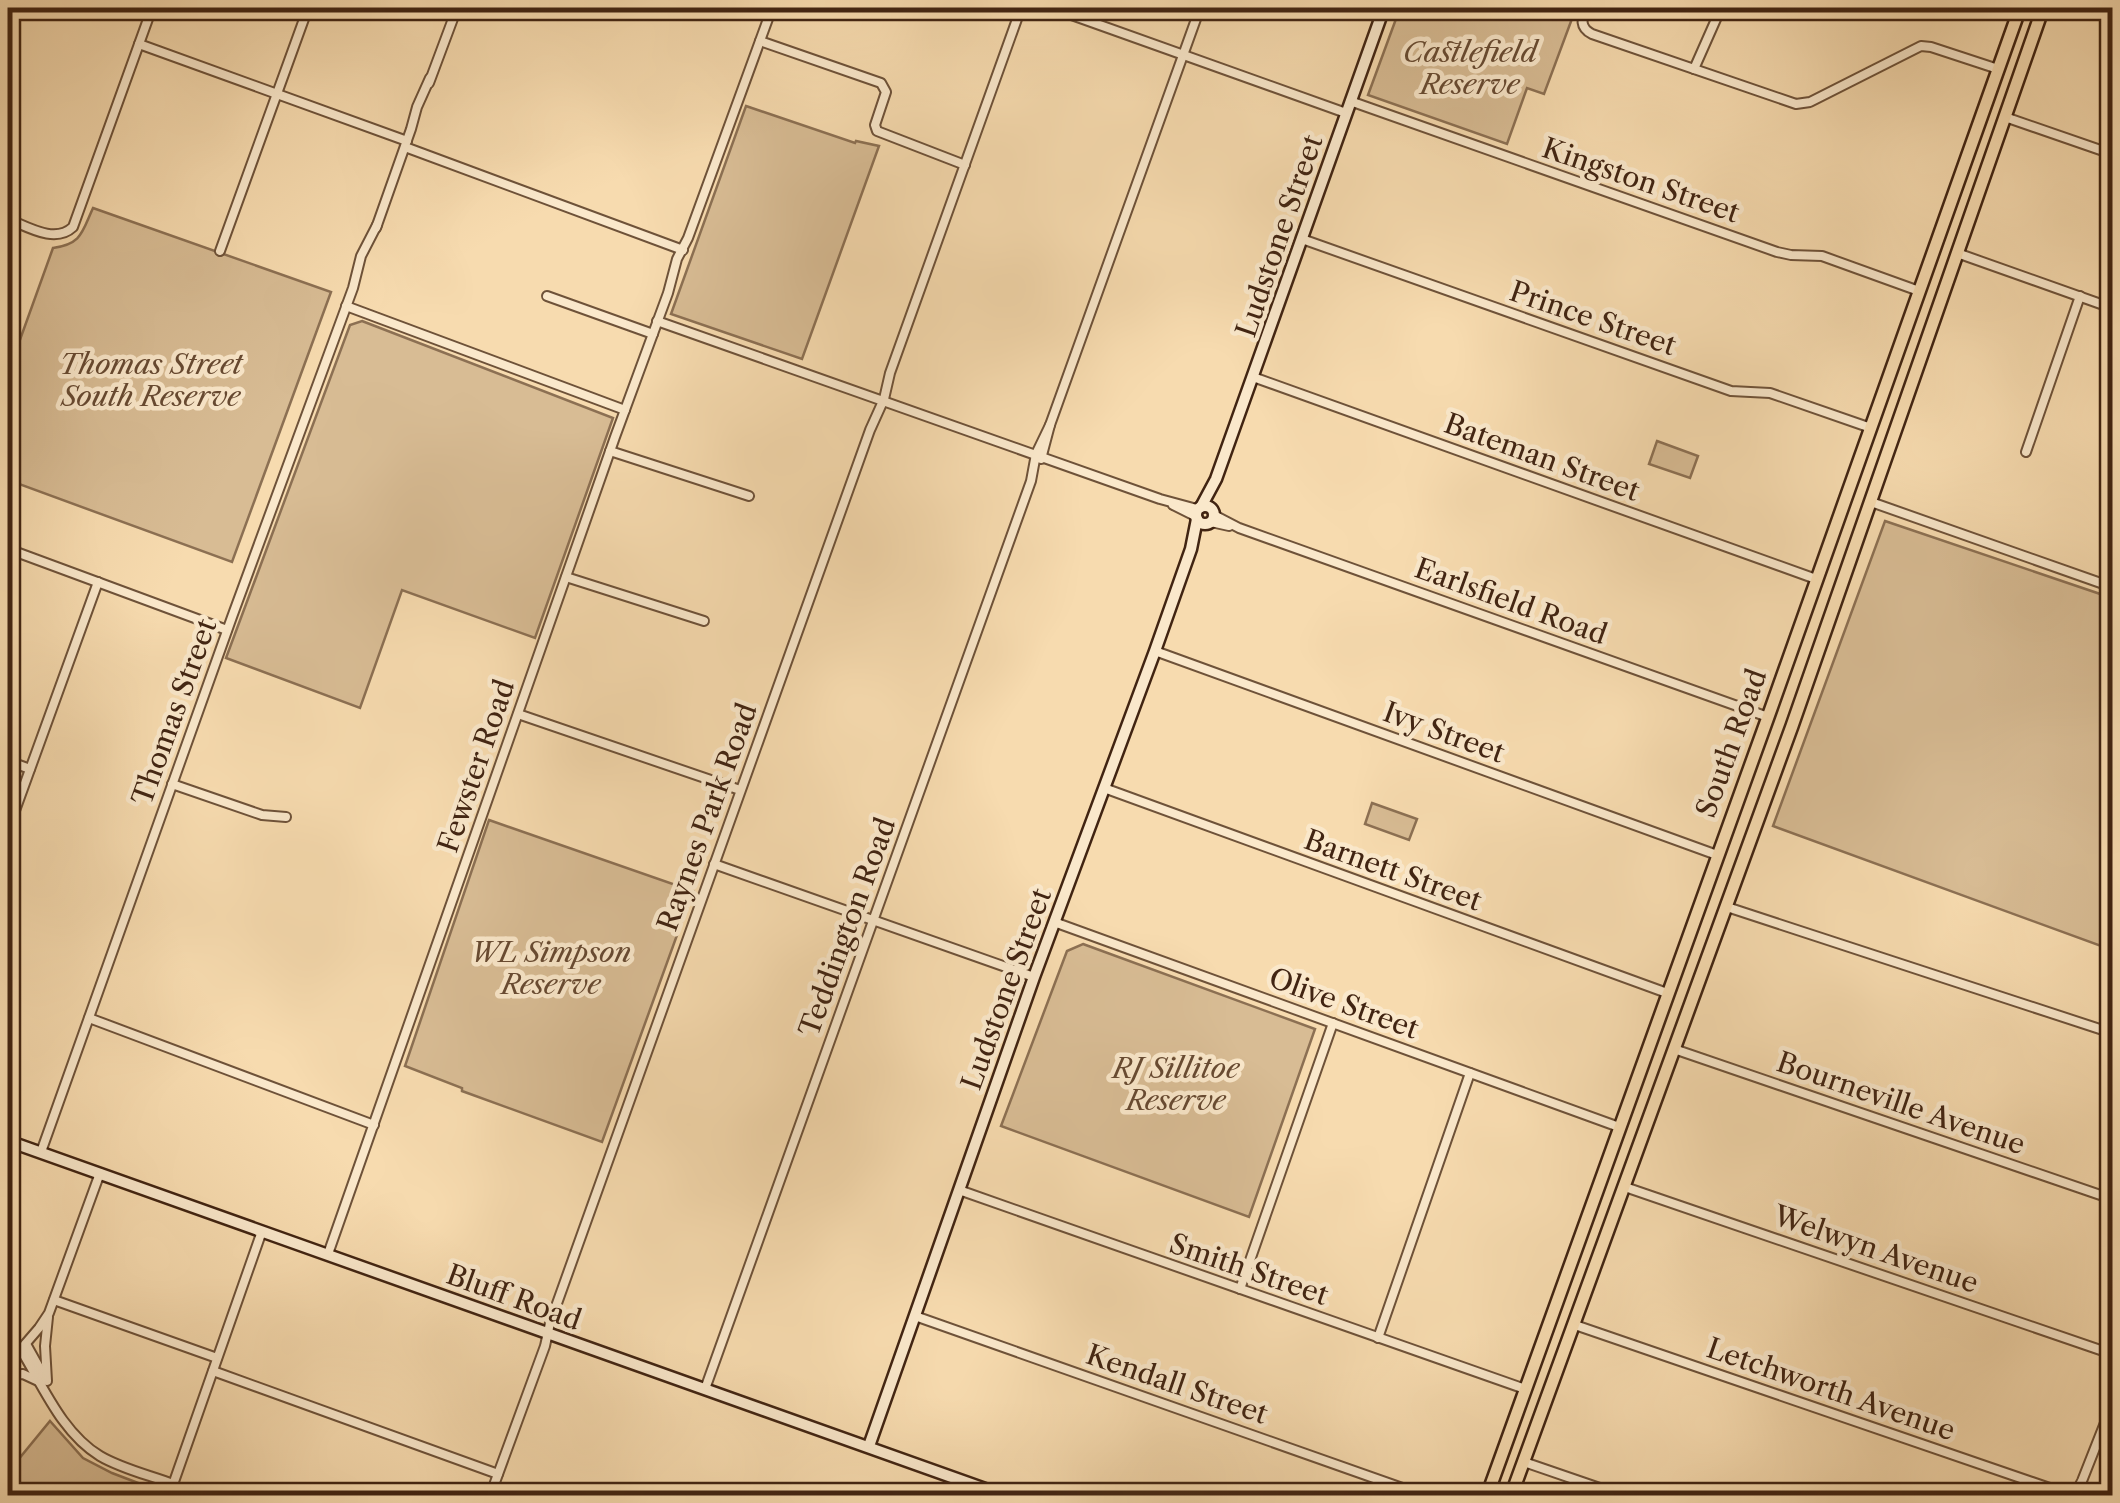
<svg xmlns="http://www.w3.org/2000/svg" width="2120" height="1503" font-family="'Libre Caslon Text',serif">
<rect width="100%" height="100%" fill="#f7dbaf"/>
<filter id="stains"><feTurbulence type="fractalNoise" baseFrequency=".002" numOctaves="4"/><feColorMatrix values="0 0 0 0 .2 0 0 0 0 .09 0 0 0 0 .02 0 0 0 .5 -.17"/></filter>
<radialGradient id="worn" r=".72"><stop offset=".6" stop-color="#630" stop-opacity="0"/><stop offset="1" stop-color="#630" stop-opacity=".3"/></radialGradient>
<g fill="#d8bc94" stroke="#8c7053" stroke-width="2.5">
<polygon points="1400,8 1576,8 1544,94 1527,88 1507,144 1368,95"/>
<polygon points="746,106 855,143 856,141 879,146 802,359 671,314"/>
<path d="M93,208L331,292L232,562L8,480V373L53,248C82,244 82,232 93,208Z"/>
<polygon points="362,321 613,418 535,638 402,590 360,708 226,658 350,325"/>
<polygon points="1657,441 1698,456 1690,478 1649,464"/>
<polygon points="1885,521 2112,598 2112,950 1773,826"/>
<polygon points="1372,803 1417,819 1409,840 1365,824"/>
<polygon points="489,820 693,891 602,1142 462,1091 462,1088 405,1066"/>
<polygon points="1083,944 1315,1029 1249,1217 1001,1126 1067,951"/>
<polygon points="50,1421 83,1458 112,1473 159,1491 157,1495 8,1495 9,1471"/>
</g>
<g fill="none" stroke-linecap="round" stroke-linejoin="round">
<g stroke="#6e5239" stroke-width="12">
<g id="street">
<polyline points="1052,8 1346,113"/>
<path d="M1586,8C1582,19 1579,27 1592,34L1796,104L1810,102L1921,46L1931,47L1998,69"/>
<polyline points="760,41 881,83 886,92 875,125 877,131 965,165"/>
<polyline points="139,44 407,141"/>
<polyline points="1694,69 1721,8"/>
<polyline points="429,83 457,8"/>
<polyline points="1350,101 1777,252 1791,255 1822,256 1919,291"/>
<polyline points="2005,117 2112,154"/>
<polyline points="405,147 683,250"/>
<path d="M8,219C28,227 55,244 73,227L152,8"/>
<polyline points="376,228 411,129 417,107 430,78"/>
<polyline points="1302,239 1731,391 1770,393 1871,428"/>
<polyline points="220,251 308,8"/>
<polyline points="1957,253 2112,308"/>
<polyline points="547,296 653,334"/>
<polyline points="346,306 625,410"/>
<polyline points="657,321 1160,499 1197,509"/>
<polyline points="1253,377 1816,579"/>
<polyline points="610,451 749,496"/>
<polyline points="2026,452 2080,296"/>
<polyline points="1041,459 1050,425 1200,8"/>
<polyline points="1871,502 2112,587"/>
<polyline points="1173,505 1195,516"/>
<polyline points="1214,515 1239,528 1768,717"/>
<polyline points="1211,522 1229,526"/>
<polyline points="8,549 227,630"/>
<polyline points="566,577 704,621"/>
<polyline points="1155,651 1717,855"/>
<polyline points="518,714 740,790"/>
<polyline points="8,761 30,769"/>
<polyline points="172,784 262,815 286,817"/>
<polyline points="1104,788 1667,993"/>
<polyline points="8,830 98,582"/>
<polyline points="714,864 1034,977"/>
<polyline points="1727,907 2112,1033"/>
<polyline points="1054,922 1619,1127"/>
<polyline points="89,1018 374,1125"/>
<polyline points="1674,1049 2112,1199"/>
<polyline points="41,1152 232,617 353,288 361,256 377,225"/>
<polyline points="1625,1187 2112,1354"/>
<polyline points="959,1190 1525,1389"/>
<polyline points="328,1254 615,437 668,293 677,259 688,238 772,8"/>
<polyline points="1240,1289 1333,1023"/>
<polyline points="54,1300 217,1358"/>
<polyline points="915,1316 1425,1496"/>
<polyline points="1575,1325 2073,1496"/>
<polyline points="1378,1338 1470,1073"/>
<polyline points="26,1344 45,1378"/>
<path d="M21,1350C43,1386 62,1433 100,1456C122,1469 149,1475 173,1484"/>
<polyline points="8,1364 39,1328 49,1313 100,1173"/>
<polyline points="213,1371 498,1474"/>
<polyline points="8,1375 23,1374 38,1381"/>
<polyline points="47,1381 45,1346 48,1317"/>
<polyline points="705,1389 1031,481 1036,454 1050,425"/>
<polyline points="1524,1462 1623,1496"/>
<polyline points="169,1496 262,1231"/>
<polyline points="490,1496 545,1346 550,1323 870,430 884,399 890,373 1021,8"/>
<polyline points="2074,1496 2082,1481 2112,1405"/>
</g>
</g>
<g stroke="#412412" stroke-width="15">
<g id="secondary">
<circle cx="1205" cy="515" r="9"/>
<polyline points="1201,507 1216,479 1384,8"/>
<polyline points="8,1141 1005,1496"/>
<polyline points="869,1446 1034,977 1155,651 1191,549 1197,519"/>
</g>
</g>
<g stroke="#412412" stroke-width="16">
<g id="primary">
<polyline points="1487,1496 1768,717 2020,8"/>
<polyline points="1511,1496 1792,726 2043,8"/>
</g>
</g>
<use href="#street" stroke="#fae8cb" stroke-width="8"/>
<use href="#secondary" stroke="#fae8cb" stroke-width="10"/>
<use href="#primary" stroke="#f7dbaf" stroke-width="11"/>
</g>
<g text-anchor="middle" stroke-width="9" stroke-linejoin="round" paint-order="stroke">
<g font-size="28" font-style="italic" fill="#674a32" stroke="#fae8cb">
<text x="1470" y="62">Castlefield<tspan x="1470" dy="32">Reserve</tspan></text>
<text x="151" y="374">Thomas Street<tspan x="151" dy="32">South Reserve</tspan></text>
<text x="551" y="962">WL Simpson<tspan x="551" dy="32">Reserve</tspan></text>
<text x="1176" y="1078">RJ Sillitoe<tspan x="1176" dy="32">Reserve</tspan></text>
</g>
<g font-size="28" fill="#412412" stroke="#fae8cb">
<text transform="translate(1641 180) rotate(19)" y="10">Kingston Street</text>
<text transform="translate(1279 236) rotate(-71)" y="10">Ludstone Street</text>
<text transform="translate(1593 318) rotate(19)" y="10">Prince Street</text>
<text transform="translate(1542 457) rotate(20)" y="10">Bateman Street</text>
<text transform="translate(1511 601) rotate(20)" y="10">Earlsfield Road</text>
<text transform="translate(174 712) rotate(-70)" y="10">Thomas Street</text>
<text transform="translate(1444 732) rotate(20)" y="10">Ivy Street</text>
<text transform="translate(1731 743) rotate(-70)" y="10">South Road</text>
<text transform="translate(476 766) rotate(-71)" y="10">Fewster Road</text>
<text transform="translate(707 817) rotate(-70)" y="10">Raynes Park Road</text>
<text transform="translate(1393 870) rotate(20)" y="10">Barnett Street</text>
<text transform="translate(847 927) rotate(-70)" y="10">Teddington Road</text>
<text transform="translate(1006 989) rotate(-70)" y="10">Ludstone Street</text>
<text transform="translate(1344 1003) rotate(20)" y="10">Olive Street</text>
<text transform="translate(1901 1103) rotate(19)" y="10">Bourneville Avenue</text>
<text transform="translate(1876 1249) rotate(19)" y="10">Welwyn Avenue</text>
<text transform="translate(1249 1269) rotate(19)" y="10">Smith Street</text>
<text transform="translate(514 1297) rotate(20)" y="10">Bluff Road</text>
<text transform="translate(1177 1384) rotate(19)" y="10">Kendall Street</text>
<text transform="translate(1831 1389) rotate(19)" y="10">Letchworth Avenue</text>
</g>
</g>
<rect width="2120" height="1503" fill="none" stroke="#f7dbaf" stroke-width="40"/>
<rect x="10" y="10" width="2100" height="1483" fill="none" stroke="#412412" stroke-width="5"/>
<rect x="20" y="20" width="2080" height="1463" fill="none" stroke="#412412" stroke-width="2.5"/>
<rect width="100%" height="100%" filter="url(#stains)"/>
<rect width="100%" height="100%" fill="url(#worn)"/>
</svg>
